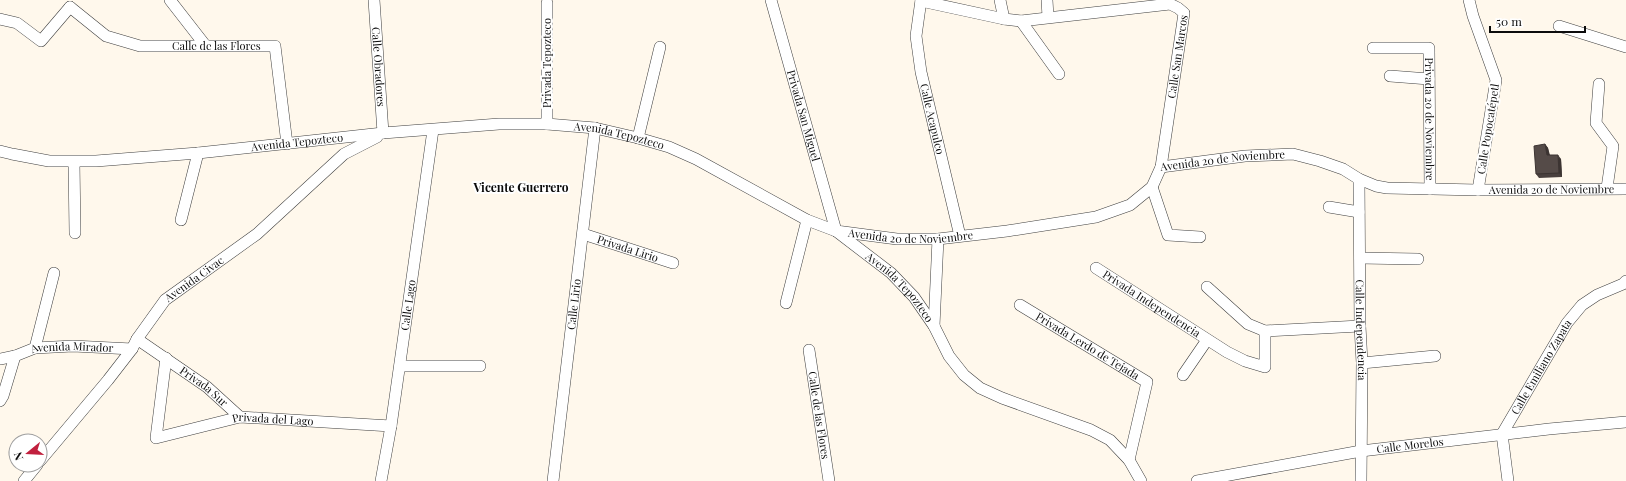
<svg xmlns="http://www.w3.org/2000/svg" width="1626" height="481" font-family="'Playfair Display',serif">
<rect width="100%" height="100%" fill="#fff8ec"/>
<g fill="none" stroke-linecap="round" stroke-linejoin="round">
<g stroke="#3f3f3f" stroke-width="12">
<g id="street">
<polyline points="170,0 205,45"/>
<path id="s1" d="M374,0L383,133"/>
<path id="s2" d="M771,0L836,231L897,239H938L1007,231L1096,217L1130,205L1152,187L1161,167L1182,27L1184,13L1178,8L1170,4L1021,21L1004,19L921,1"/>
<path id="s3" d="M921,0L916,36L921,72L960,236"/>
<polyline points="1000,0 1004,19"/>
<polyline points="1047,0 1048,17"/>
<polyline points="1469,0 1473,16 1496,80 1478,190"/>
<polyline points="547,3 547,124"/>
<path id="s4" d="M70,7L106,36L140,46H275L287,144"/>
<polyline points="0,19 17,23 41,41 70,7"/>
<polyline points="1021,21 1059,74"/>
<polyline points="1559,26 1626,47"/>
<path id="s5" d="M1373,48H1429L1430,189"/>
<polyline points="1390,76 1429,79"/>
<polyline points="1599,84 1596,123 1613,146 1607,188"/>
<polyline points="638,138 660,47"/>
<path id="s6" d="M0,151L12,154L49,161H96L198,153L383,133L499,124H547L595,128L638,138L669,147L696,159L807,220L836,231L891,273L914,297L934,326L949,356L964,375L980,388L1002,398L1091,430L1110,440L1129,460L1141,481"/>
<polyline points="74,162 75,233"/>
<path id="s7" d="M1161,167L1245,156L1293,154L1320,161L1343,169L1359,179L1376,186L1387,188L1478,190L1626,189"/>
<path id="s8" d="M1359,179L1360,326L1362,363L1361,481"/>
<polyline points="1152,187 1168,235 1200,237"/>
<polyline points="1329,207 1359,212"/>
<polyline points="181,220 198,153"/>
<path id="s9" d="M583,234L673,263"/>
<polyline points="1360,258 1418,259"/>
<path id="s10" d="M1096,268L1227,352L1245,361L1265,367V331"/>
<polyline points="1207,287 1248,324 1265,331 1360,326"/>
<polyline points="786,303 807,220"/>
<path id="s11" d="M1020,305L1147,382L1129,460"/>
<polyline points="934,326 938,239"/>
<path id="s12" d="M137,339L207,387L240,417"/>
<polyline points="35,348 54,273"/>
<path id="s13" d="M809,350L829,481"/>
<path id="s14" d="M166,358L156,438L240,417L391,426"/>
<path id="s15" d="M0,359L15,356L35,348L73,346L132,349"/>
<polyline points="1362,363 1435,356"/>
<polyline points="400,366 480,366"/>
<polyline points="1183,375 1207,340"/>
<polyline points="0,401 3,396 15,356"/>
<path id="s16" d="M40,461L108,380L132,349L137,339L165,300L257,234L344,154L377,137"/>
<polyline points="24,481 37,465"/>
<path id="s17" d="M381,481L391,426L433,130"/>
<path id="s18" d="M553,481L595,128"/>
<path id="s19" d="M1197,481L1361,451L1549,429L1626,422"/>
<path id="s20" d="M1508,481L1502,434L1567,323L1582,305L1597,295L1623,284L1626,281"/>
</g>
</g>
<use href="#street" stroke="#fff" stroke-width="11"/>
</g>
<polygon fill="#49403e" points="1545,144 1548,148 1550,155 1561,159 1562,177 1539,178 1536,174"/>
<g fill="#3c3432">
<polygon points="1545,144 1548,148 1550,159 1547,155"/>
<polygon points="1558,155 1561,159 1562,177 1559,173"/>
</g>
<polygon fill="#554b48" stroke="#3c3432" points="1545,144 1547,155 1558,155 1559,173 1536,174 1534,146"/>
<g text-anchor="middle" stroke-width="4" stroke-linejoin="round" paint-order="stroke">
<g font-size="11" fill="#0c0c0c" stroke="#fff">
<text dy="4" stroke="none"><textPath href="#s4" startOffset="158">Calle de las Flores</textPath></text>
<text dy="4" stroke="none"><textPath href="#s2" startOffset="700">Calle San Marcos</textPath></text>
<text transform="translate(547 63) rotate(-90)" y="4">Privada Tepozteco</text>
<text dy="4" stroke="none"><textPath href="#s1" startOffset="67">Calle Obradores</textPath></text>
<text dy="4" stroke="none"><textPath href="#s2" startOffset="120">Privada San Miguel</textPath></text>
<text dy="4" stroke="none"><textPath href="#s3" startOffset="121">Calle Acapulco</textPath></text>
<text dy="4" stroke="none"><textPath href="#s5" startOffset="127">Privada 20 de Noviembre</textPath></text>
<text transform="translate(1488 129) rotate(-81)" y="4">Calle Popocatépetl</text>
<text dy="4" stroke="none"><textPath href="#s6" startOffset="623">Avenida Tepozteco</textPath></text>
<text dy="4" stroke="none"><textPath href="#s6" startOffset="299">Avenida Tepozteco</textPath></text>
<text dy="4" stroke="none"><textPath href="#s7" startOffset="62">Avenida 20 de Noviembre</textPath></text>
<text dy="4" stroke="none"><textPath href="#s7" startOffset="398">Avenida 20 de Noviembre</textPath></text>
<text dy="4" stroke="none"><textPath href="#s2" startOffset="315">Avenida 20 de Noviembre</textPath></text>
<text dy="4" stroke="none"><textPath href="#s9" startOffset="47">Privada Lirio</textPath></text>
<text dy="4" stroke="none"><textPath href="#s16" startOffset="240">Avenida Civac</textPath></text>
<text dy="4" stroke="none"><textPath href="#s6" startOffset="947">Avenida Tepozteco</textPath></text>
<text dy="4" stroke="none"><textPath href="#s18" startOffset="178">Calle Lirio</textPath></text>
<text dy="4" stroke="none"><textPath href="#s10" startOffset="66">Privada Independencia</textPath></text>
<text dy="4" stroke="none"><textPath href="#s17" startOffset="178">Calle Lago</textPath></text>
<text dy="4" stroke="none"><textPath href="#s8" startOffset="151">Calle Independencia</textPath></text>
<text dy="4" stroke="none"><textPath href="#s11" startOffset="79">Privada Lerdo de Tejada</textPath></text>
<text dy="4" stroke="none"><textPath href="#s15" startOffset="74">Avenida Mirador</textPath></text>
<text dy="4" stroke="none"><textPath href="#s20" startOffset="125">Calle Emiliano Zapata</textPath></text>
<text dy="4" stroke="none"><textPath href="#s12" startOffset="82">Privada Sur</textPath></text>
<text dy="4" stroke="none"><textPath href="#s13" startOffset="66">Calle de las Flores</textPath></text>
<text dy="4" stroke="none"><textPath href="#s14" startOffset="200">Privada del Lago</textPath></text>
<text dy="4" stroke="none"><textPath href="#s19" startOffset="216">Calle Morelos</textPath></text>
</g>
<g font-size="12" font-weight="bold" fill="#0c0c0c" stroke="#fff">
<text x="521" y="192">Vicente Guerrero</text>
</g>
</g>
<g transform="translate(28 453) rotate(252)"><circle r="19" fill="#ffffff" stroke="#9e9e9e"/>
<path d="M0-3L7 15L0 10L-7 15Z" fill="#c1203e"/>
<text y="-6" font-size="11" font-weight="bold" text-anchor="middle" fill="#0c0c0c">N</text>
</g>
<path d="M1490 26v6h95v-6" fill="none" stroke="#0c0c0c" stroke-width="2"/>
<text x="1496" y="26" font-size="12" fill="#0c0c0c" stroke="#ffffff" stroke-width="3" paint-order="stroke">50 m</text>
</svg>
